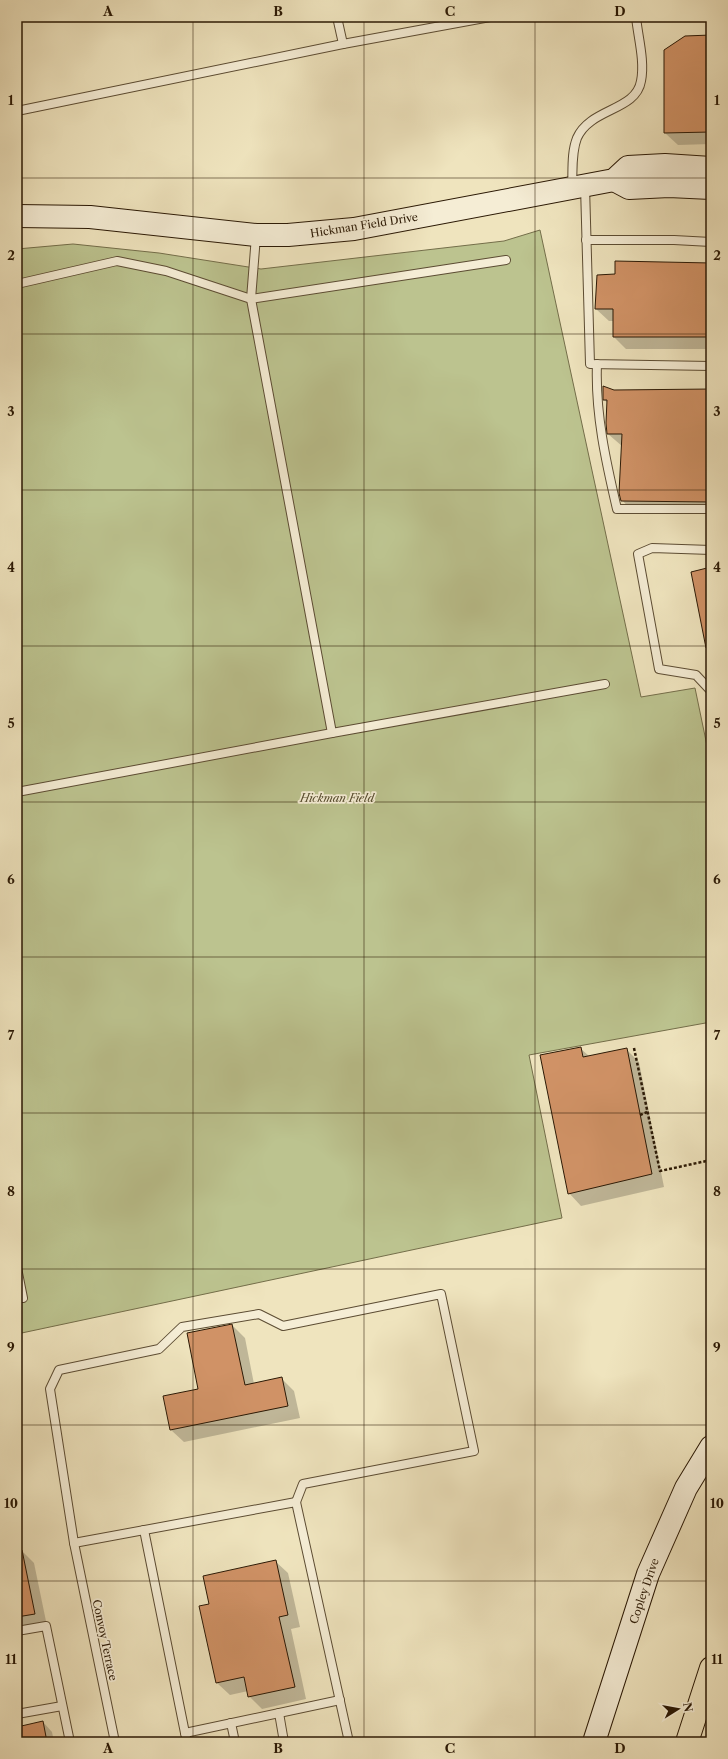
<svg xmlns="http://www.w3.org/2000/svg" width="728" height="1759" font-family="'Libre Caslon Text',serif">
<rect width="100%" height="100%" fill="#efe4be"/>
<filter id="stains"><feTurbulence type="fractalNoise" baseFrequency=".005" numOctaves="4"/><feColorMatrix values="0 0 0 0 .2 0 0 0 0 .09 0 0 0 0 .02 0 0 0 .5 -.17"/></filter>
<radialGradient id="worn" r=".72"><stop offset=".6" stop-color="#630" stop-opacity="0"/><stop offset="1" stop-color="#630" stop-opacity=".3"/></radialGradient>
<polygon fill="#bcc38f" stroke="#746e4a" points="540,230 641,697 695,688 711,765 711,1022 529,1055 562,1218 17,1334 17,249 73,244 159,253 261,269 504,241"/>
<g fill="#0003">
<polygon points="711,36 711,144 678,145 665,133"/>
<polygon points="711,264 711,349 626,349 614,337 614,321 609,321 596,309 616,274"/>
<polygon points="711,390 711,513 634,513 622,500 622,446 608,434 608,403 604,400 614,391"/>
<polygon points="711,568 711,671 692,573"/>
<polygon points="580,1048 589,1056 626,1049 639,1062 664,1187 581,1206 569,1193"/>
<polygon points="232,1325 245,1338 254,1384 282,1379 294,1391 300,1418 184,1442 171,1430 200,1390"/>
<polygon points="17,1551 22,1551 34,1563 47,1626 17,1632"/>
<polygon points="275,1561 288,1573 300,1627 291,1629 306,1699 262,1709 249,1696 248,1691 230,1695 217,1683 200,1607 210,1605"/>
<polygon points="43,1722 52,1732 54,1742 17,1742 17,1728"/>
</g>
<g fill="#d09266" stroke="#2b1905">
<polygon points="711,35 711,132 664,133 664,50 685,36"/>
<polygon points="615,261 711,263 711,337 613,337 613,309 595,309 597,275 615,274"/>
<polygon points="603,386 614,390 711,389 711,502 621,501 619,493 622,434 607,434 606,423 607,400 603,400"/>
<polygon points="711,567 711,647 706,648 691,572"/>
<polygon points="581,1047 583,1057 627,1048 652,1174 568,1194 540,1055"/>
<polygon points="232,1324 245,1385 282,1377 288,1406 170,1430 163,1396 198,1389 187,1333"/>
<polygon points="17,1550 22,1550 35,1614 17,1617"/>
<polygon points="276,1560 288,1615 279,1617 295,1687 248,1697 244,1677 216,1683 199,1606 209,1604 203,1576"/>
<polygon points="43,1721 47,1742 17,1742 17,1727"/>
</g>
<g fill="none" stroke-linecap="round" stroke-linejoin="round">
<g stroke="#5c4c33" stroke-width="10">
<g id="lane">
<polyline points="337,17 343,44"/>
<polyline points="17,111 343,44 490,17"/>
<polyline points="585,186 590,364 711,366"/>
<path d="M572,187C573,171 571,153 577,138C590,108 636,111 641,81C645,61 638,37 636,17"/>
<polyline points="586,240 674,240 711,242"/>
<polyline points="17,284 117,261 166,271 251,299 506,260"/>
<path d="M597,364C595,413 606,462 617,509H711"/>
<polyline points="711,550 652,548 638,554 659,669 696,675 711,691"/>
<polyline points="332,733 605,684"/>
<polyline points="17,792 332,733 251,299 256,236"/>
<polyline points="17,1268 23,1298"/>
<polyline points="144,1530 185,1733"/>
<polyline points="74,1543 296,1502 349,1742"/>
<polyline points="17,1631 46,1626 70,1742"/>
<polyline points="279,1713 284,1742"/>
<polyline points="17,1714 62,1706"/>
<polyline points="231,1723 235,1742"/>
<polyline points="115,1742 74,1543 50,1389 59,1370 159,1349 182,1327 259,1314 283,1326 441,1294 474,1451 303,1484 296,1502"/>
<polyline points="187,1742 185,1733 340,1700"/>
</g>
</g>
<g stroke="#2b1905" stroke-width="24">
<g id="secondary">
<polyline points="614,180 629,188 669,186 711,188"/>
<polyline points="17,216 90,217 256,235 288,235 354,229 614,180 628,167 665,165 711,168"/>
<polyline points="594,1742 648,1574 686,1488 711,1447"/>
</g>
</g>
<g stroke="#2b1905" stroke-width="24">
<polyline id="highway" points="687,1742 711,1668"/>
</g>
<g stroke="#2b1905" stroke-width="2.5" stroke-dasharray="3 2" stroke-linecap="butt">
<polyline points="634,1048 660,1171 711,1160"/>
<polyline points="640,1115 647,1112"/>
</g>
<use href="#lane" stroke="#f5edd5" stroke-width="8"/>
<use href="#secondary" stroke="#f5edd5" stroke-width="22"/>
<use href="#highway" stroke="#efe4be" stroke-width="22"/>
</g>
<path fill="none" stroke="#2b1905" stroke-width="1" stroke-opacity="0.55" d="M193,17V1742M364,17V1742M535,17V1742M17,178H711M17,334H711M17,490H711M17,646H711M17,802H711M17,957H711M17,1113H711M17,1269H711M17,1425H711M17,1581H711"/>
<g text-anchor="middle" stroke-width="3.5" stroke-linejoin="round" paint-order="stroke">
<g font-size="11" fill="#2b1905" stroke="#f5edd5">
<text transform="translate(364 225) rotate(-9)" y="4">Hickman Field Drive</text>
<text transform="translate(644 1591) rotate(-71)" y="4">Copley Drive</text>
<text transform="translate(105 1640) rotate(78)" y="4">Convoy Terrace</text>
</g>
<g font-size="11" font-style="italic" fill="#564c2e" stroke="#f5edd5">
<text x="337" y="802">Hickman Field</text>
</g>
</g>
<rect width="728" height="1759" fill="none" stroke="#efe4be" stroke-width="44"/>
<g transform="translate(678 1709) rotate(79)" stroke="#f5edd5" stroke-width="3" paint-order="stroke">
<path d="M0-3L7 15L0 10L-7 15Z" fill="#2b1905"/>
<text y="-6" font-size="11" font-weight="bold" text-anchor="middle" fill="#2b1905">N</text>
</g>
<rect x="22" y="22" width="684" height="1715" fill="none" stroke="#2b1905" stroke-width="1.5"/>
<g font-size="13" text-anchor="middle" font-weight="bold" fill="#2b1905">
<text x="108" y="16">A</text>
<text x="278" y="16">B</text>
<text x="450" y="16">C</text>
<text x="620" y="16">D</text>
<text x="11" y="105">1</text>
<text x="717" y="105">1</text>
<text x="11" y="260">2</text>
<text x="717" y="260">2</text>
<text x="11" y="416">3</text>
<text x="717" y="416">3</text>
<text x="11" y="572">4</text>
<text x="717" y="572">4</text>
<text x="11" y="728">5</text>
<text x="717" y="728">5</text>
<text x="11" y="884">6</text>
<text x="717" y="884">6</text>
<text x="11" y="1040">7</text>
<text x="717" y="1040">7</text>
<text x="11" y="1196">8</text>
<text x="717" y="1196">8</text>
<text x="11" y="1352">9</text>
<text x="717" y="1352">9</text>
<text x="11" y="1508">10</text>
<text x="717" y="1508">10</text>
<text x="11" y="1664">11</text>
<text x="717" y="1664">11</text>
<text x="108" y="1753">A</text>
<text x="278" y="1753">B</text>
<text x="450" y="1753">C</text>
<text x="620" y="1753">D</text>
</g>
<rect width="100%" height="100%" filter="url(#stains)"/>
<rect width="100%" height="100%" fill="url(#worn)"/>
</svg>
